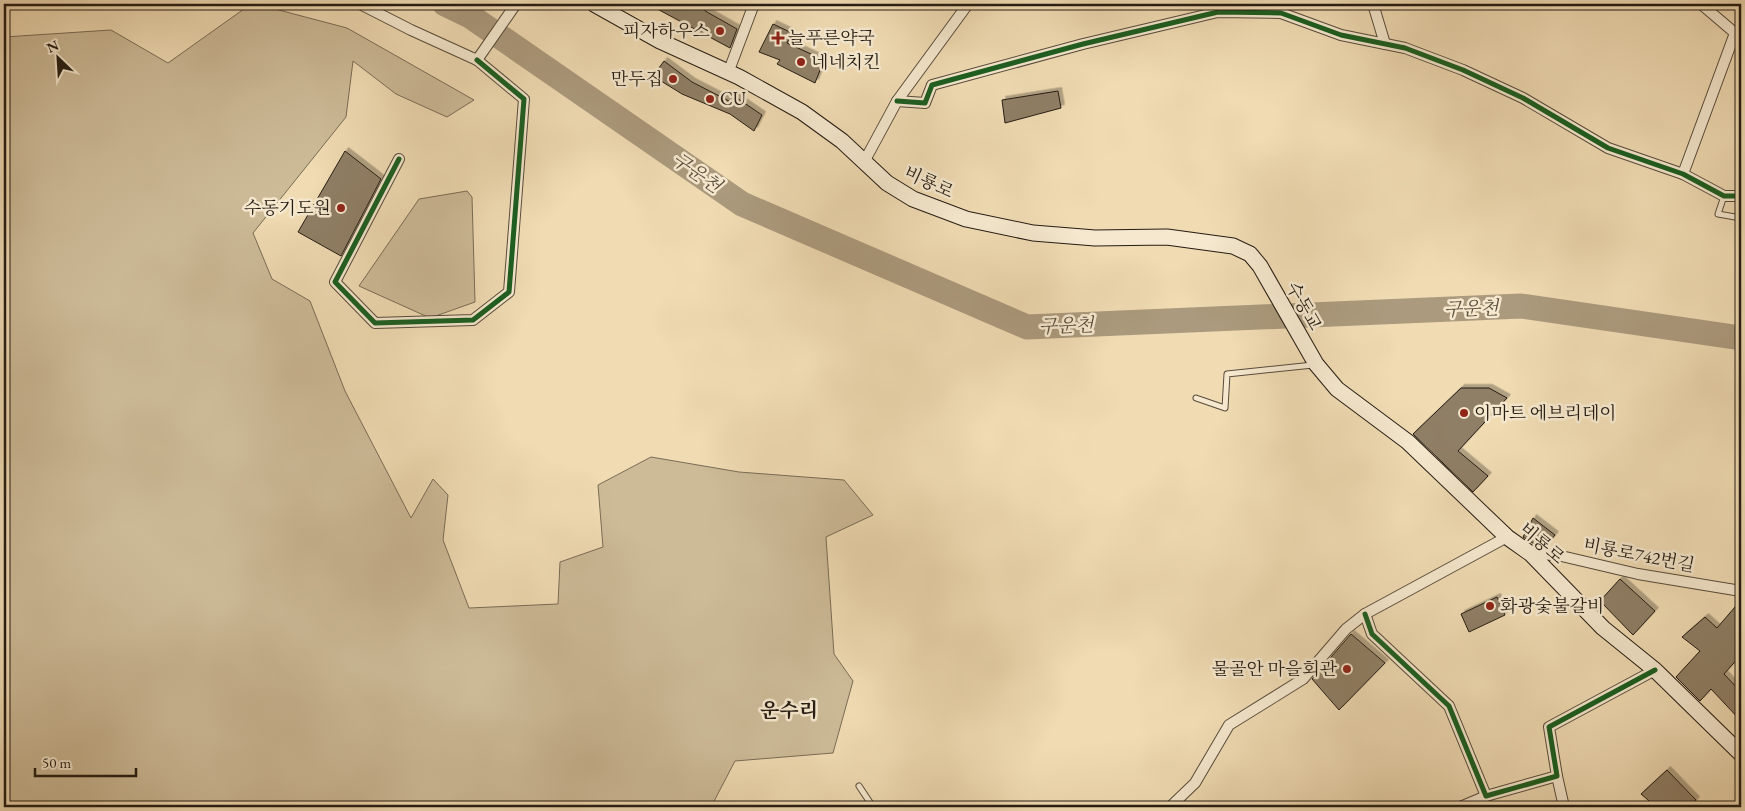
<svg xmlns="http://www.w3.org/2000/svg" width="1745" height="811" font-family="'EB Garamond','Noto Serif KR',serif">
<defs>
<filter id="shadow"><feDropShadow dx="3.5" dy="-3.5" stdDeviation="0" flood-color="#0004"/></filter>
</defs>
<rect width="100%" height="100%" fill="#f0dbb3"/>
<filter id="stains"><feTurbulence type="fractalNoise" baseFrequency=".004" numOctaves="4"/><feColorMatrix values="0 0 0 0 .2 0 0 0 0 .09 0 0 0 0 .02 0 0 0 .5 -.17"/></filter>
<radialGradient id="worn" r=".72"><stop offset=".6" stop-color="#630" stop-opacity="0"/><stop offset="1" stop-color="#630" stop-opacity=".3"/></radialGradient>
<g fill="#cdbb98" stroke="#796c56">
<polygon points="251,4 256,4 347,28 474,100 447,117 396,94 353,61 346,117 253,233 272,279 310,301 345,391 411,518 433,479 448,495 443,540 469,608 558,604 560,562 603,547 598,485 651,457 739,472 844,480 873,515 826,537 834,654 853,681 833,753 735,761 711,807 4,807 4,37 111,30 168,63"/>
<polygon points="467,191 472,197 475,302 430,318 359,286 419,199"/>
</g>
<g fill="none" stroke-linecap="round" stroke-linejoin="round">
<polyline stroke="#ab9a7d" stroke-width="25" points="445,4 470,16 742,204 1027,327 1521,306 1741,338"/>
</g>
<g fill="#8f7f66" stroke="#251c13" filter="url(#shadow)">
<polygon points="648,4 696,4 707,12 737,29 730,48"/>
<polygon points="773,24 792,33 787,43 824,60 815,83 777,64 780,60 759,52"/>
<polygon points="664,61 692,82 731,102 734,96 762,115 754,131 730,114 682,94 653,76"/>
<polygon points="1058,91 1061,108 1005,123 1002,100"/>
<polygon points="345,151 381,179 341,256 298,232"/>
<polygon points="1461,388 1489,388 1507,398 1458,451 1488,476 1473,492 1413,434"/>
<polygon points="1533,518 1555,535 1544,548 1539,547 1523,537"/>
<polygon points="1620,579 1655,611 1633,635 1600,601"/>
<polygon points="1497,597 1505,615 1469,632 1461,614"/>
<polygon points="1741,600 1741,655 1724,674 1741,692 1741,721 1711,689 1700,701 1676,677 1700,651 1682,637 1705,617 1717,628"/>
<polygon points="1351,634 1385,663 1339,710 1312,679"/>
<polygon points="1667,770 1696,800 1691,807 1656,807 1641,794"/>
</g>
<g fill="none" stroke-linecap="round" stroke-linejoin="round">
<g stroke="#584c3b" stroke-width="7">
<g id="lane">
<polyline points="1724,196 1718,214 1741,218"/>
<polyline points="1196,398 1225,408 1227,374 1313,365"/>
<polyline points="859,786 873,807"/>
</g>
</g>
<g stroke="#584c3b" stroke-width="12">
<g id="street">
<polyline points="360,4 411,30 477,60 516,4"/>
<polyline points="1373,4 1385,44"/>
<polyline points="728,73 754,4"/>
<polyline points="897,101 925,103 932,85 1083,44 1218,12 1281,13 1341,35 1405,48 1463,70 1523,98 1608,148 1683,174 1724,196 1741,196"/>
<polyline points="399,159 335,282 375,323 473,320 509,292 524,99 477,60"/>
<polyline points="864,162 897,101 968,4"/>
<polyline points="1683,174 1735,33 1701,4"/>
<polyline points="1531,554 1557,555 1638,574 1741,591"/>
<polyline points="1365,614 1372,634 1449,706 1486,796 1557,776 1549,727 1655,670"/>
<polyline points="1557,776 1564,807"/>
<polyline points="1170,807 1195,783 1229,725 1303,679 1346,629 1365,614 1507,537"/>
<polyline points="1460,807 1486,796"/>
</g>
</g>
<g stroke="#251c13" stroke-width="17">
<polyline id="secondary" points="594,4 660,41 739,77 802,112 842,141 887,183 913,199 966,219 1033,233 1095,238 1167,237 1233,246 1250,254 1260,266 1316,364 1337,389 1408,442 1507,537 1531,554 1603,628 1655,670 1741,754"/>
</g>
<use href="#lane" stroke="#f5e8ce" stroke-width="5"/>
<use href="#street" stroke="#f5e8ce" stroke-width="10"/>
<use href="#secondary" stroke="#f5e8ce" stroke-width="15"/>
<g stroke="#f5e8ce" stroke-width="8">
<g id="cycleway">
<polyline points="897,101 925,103 932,85 1083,44 1218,12 1281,13 1341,35 1405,48 1463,70 1523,98 1608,148 1683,174 1724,196 1741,196"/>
<polyline points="399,159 335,282 375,323 473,320 509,292 524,99 477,60"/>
<polyline points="1365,614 1372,634 1449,706 1486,796 1557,776 1549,727 1655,670"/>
</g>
</g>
<use href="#cycleway" stroke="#1b5e20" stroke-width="5"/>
</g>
<g fill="#8f2418" stroke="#f5e8ce" stroke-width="2">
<circle cx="720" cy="31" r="5"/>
<path d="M775.5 30.5h5v5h5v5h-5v5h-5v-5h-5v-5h5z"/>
<circle cx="801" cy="62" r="5"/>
<circle cx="673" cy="79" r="5"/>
<circle cx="710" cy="99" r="5"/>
<circle cx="341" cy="208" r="5"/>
<circle cx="1464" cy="413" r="5"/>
<circle cx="1490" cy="606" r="5"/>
<circle cx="1347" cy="669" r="5"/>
</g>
<g text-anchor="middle" stroke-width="5" stroke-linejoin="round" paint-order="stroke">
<g font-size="18" fill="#251c13" stroke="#f5e8ce" text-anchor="start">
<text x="710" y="37" text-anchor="end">피자하우스</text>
<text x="788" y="44">늘푸른약국</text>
<text x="811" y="68">네네치킨</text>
<text x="663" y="85" text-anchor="end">만두집</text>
<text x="720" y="105">CU</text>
<text x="331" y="214" text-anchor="end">수동기도원</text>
<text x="1474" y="419">이마트 에브리데이</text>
<text x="1500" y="612">화광숯불갈비</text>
<text x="1337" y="675" text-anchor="end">물골안 마을회관</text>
</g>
<g font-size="18" fill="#251c13" stroke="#f5e8ce">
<text transform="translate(929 182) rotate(25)" y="6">비룡로</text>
<text transform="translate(1304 306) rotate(61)" y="6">수동교</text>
<text transform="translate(1542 543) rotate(41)" y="6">비룡로</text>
<text transform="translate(1639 555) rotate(11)" y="6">비룡로742번길</text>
</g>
<g font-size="19" font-style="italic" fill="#5b4e3d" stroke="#f5e8ce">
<text transform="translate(697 172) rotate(35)" y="7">구운천</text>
<text transform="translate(1471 308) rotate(-2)" y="7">구운천</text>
<text transform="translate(1066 325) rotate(-2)" y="7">구운천</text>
</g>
<g font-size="20" font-weight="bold" fill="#251c13" stroke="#f5e8ce">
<text x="789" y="717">운수리</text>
</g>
</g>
<rect width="1745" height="811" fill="none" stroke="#f0dbb3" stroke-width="20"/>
<rect x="5" y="5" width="1735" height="801" fill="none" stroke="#251c13" stroke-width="2.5"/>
<rect x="10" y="10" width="1725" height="791" fill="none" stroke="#251c13"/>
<g transform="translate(58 58) rotate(335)" stroke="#f5e8ce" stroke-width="4" paint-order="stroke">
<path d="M0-4L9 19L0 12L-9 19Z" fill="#251c13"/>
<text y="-8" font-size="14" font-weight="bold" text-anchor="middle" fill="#251c13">N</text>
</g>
<path d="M35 768v8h101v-8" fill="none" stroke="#251c13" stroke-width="2.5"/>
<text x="42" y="768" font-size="15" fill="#251c13" stroke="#f5e8ce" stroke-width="4" paint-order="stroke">50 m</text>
<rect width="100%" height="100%" filter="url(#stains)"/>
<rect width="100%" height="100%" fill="url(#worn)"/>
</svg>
